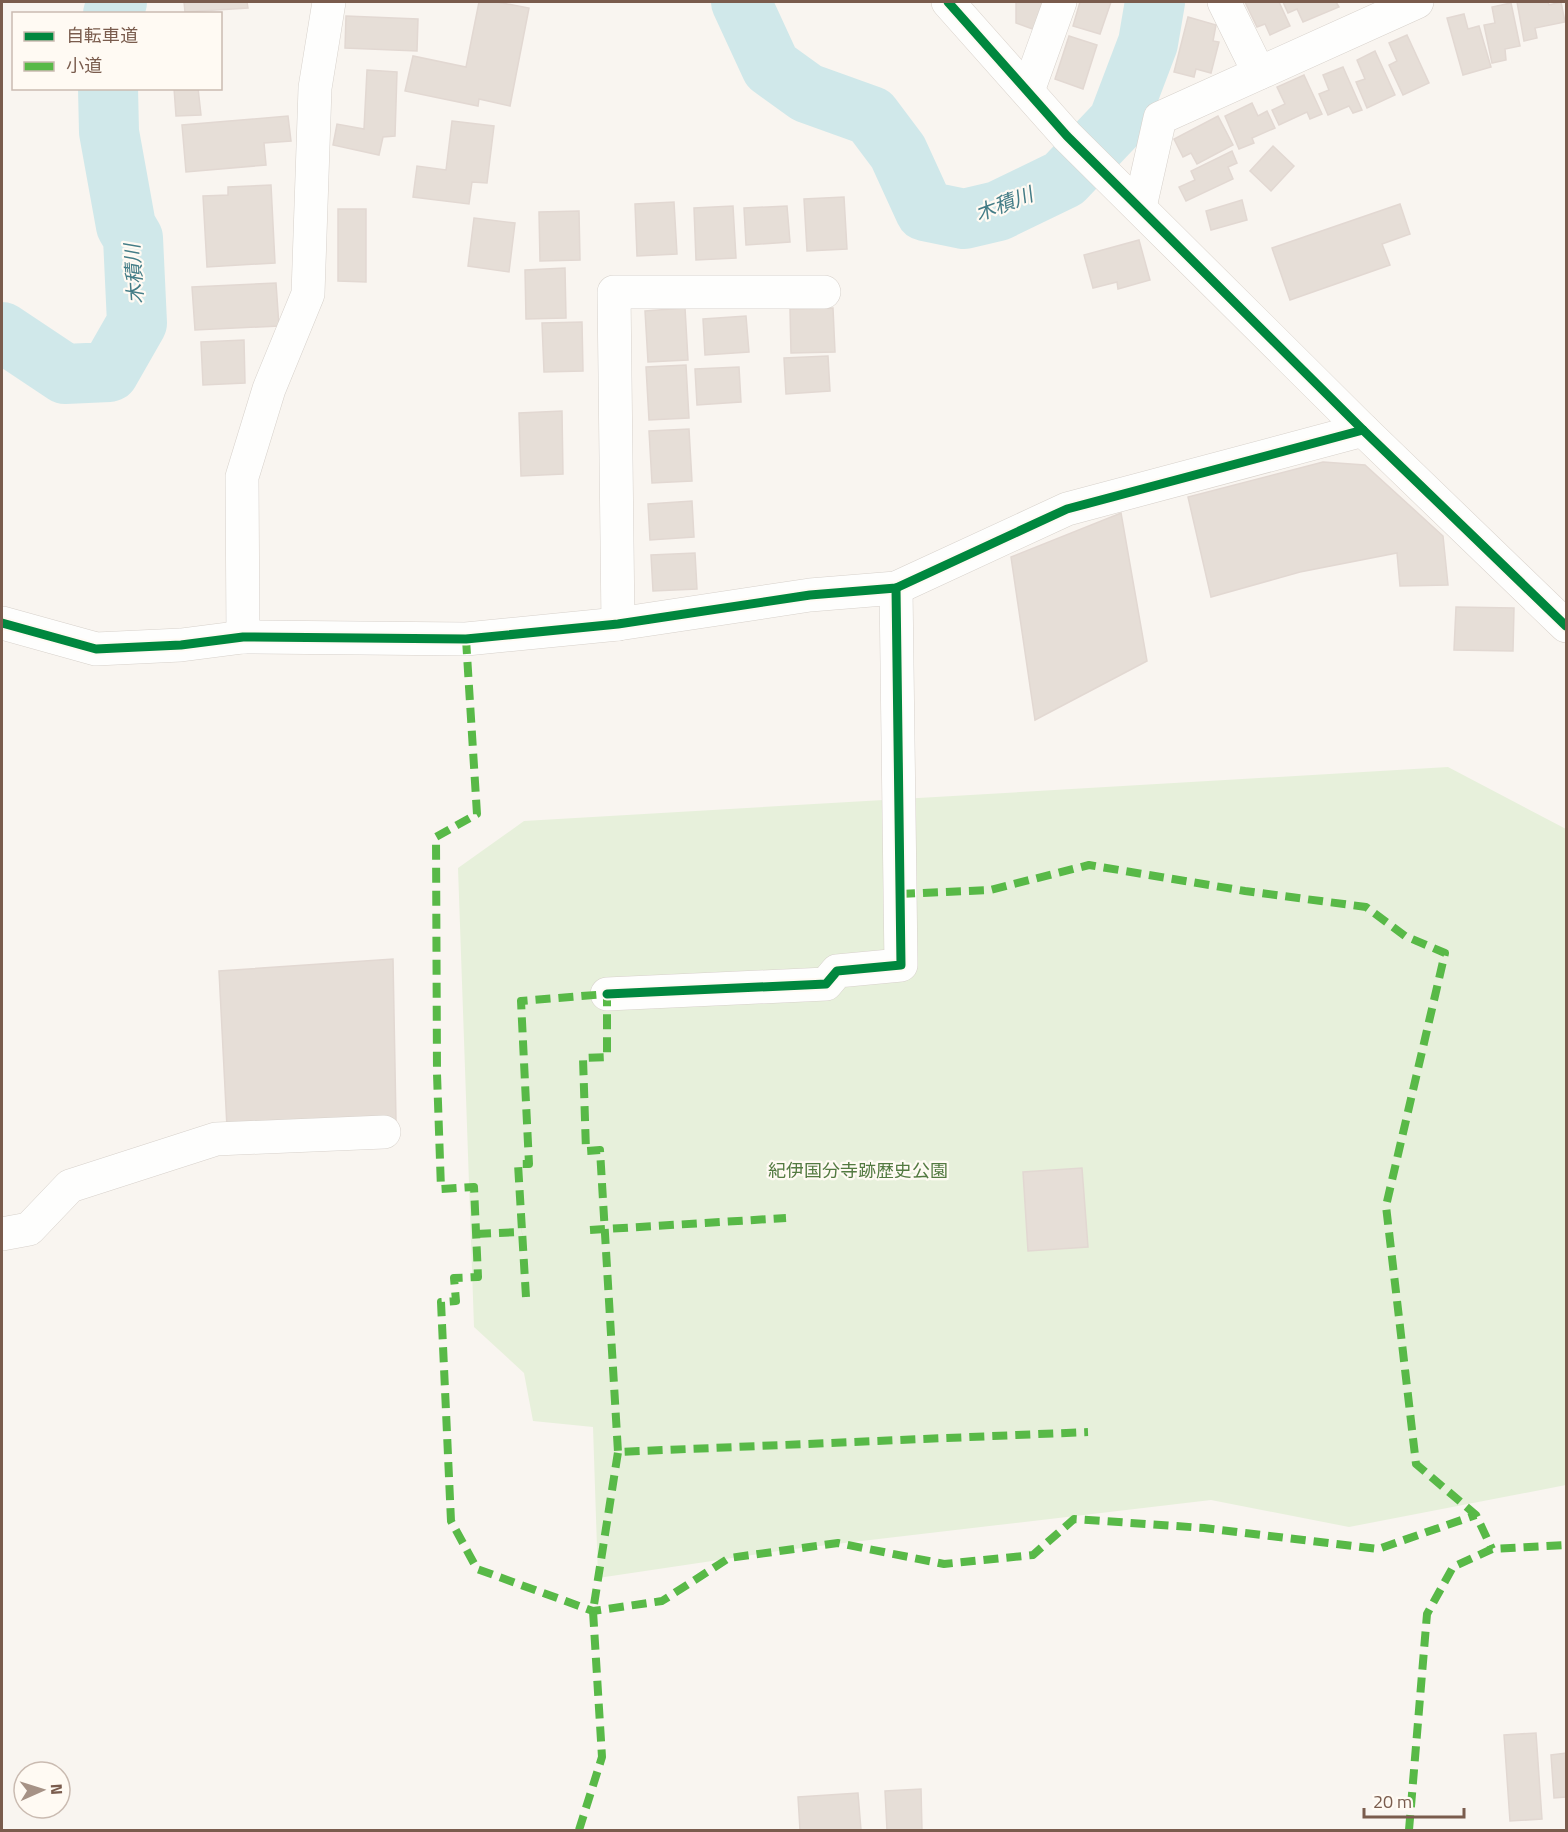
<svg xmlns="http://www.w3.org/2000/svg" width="1568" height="1832" font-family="'Titillium Web','Noto Sans JP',sans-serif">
<rect width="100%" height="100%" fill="#f9f5f0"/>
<polygon fill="#e7f0db" points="1448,767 1566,829 1566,1485 1349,1527 1211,1500 785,1550 598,1578 593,1427 533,1421 524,1373 474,1327 458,868 524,821"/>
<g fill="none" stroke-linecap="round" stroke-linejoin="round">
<g stroke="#d0e8ea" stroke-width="60">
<polyline points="741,2 771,67 807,93 871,116 898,152 925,211 964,219 998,211 1064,179 1118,122 1148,43 1155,2"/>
<polyline points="113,14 117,2"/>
<polyline points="2,332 65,374 109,372 137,323 133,238 126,226 109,132 108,88"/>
</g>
</g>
<g fill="#e6ded7" stroke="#e2d8d2" stroke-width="1.5">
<polygon points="184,2 247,2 248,8 185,12"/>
<polygon points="479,2 497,2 529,8 510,106 479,99 478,106 405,91 413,56 466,67"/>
<polygon points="1016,2 1048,2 1038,31 1016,23"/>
<polygon points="1080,2 1111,2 1100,34 1073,26"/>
<polygon points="1245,2 1279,2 1290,26 1270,35 1265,24 1257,27"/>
<polygon points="1283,2 1336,2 1339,7 1303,22 1297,9 1288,13"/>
<polygon points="1517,2 1548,2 1549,5 1561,2 1565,22 1535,28 1537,38 1524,41"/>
<polygon points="1511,3 1520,46 1505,49 1506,60 1492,63 1484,25 1495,23 1492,7"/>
<polygon points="1464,14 1468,29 1479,26 1491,67 1463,75 1447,18"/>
<polygon points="346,16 418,19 417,51 345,48"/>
<polygon points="1188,17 1216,25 1213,41 1219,42 1211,73 1196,69 1194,77 1174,72"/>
<polygon points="1407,35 1429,83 1403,95 1389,65 1397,61 1389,43"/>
<polygon points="1069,36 1097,45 1083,89 1055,79"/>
<polygon points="1375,51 1395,95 1367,108 1356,82 1365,79 1357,60"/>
<polygon points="1343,67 1362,110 1353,113 1349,106 1328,115 1319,94 1329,90 1323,75"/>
<polygon points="367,70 397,72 395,136 383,137 379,155 333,145 337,124 364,129"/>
<polygon points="1304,75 1322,114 1310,119 1307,112 1279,125 1272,110 1285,104 1277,87"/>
<polygon points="174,88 198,88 201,115 176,116"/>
<polygon points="1252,103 1258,116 1267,111 1275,128 1252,138 1254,143 1239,149 1225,116"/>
<polygon points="288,116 291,141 264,143 266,165 186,172 182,125"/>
<polygon points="1218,116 1233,145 1197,164 1191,153 1183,157 1174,139"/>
<polygon points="452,121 494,126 487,183 472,182 469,204 413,197 417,166 446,170"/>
<polygon points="1273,146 1294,166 1271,191 1250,171"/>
<polygon points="1232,151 1237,163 1228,167 1233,179 1186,201 1179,187 1195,180 1191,171"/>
<polygon points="271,185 275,263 207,267 203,196 228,195 228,187"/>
<polygon points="844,197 847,249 807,251 804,199"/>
<polygon points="1242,200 1247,220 1211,230 1206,211"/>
<polygon points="674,202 677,254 637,256 635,204"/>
<polygon points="1400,204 1410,234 1382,244 1390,265 1290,300 1272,248"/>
<polygon points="733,206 736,258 696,260 694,208"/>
<polygon points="787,206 790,242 746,245 744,208"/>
<polygon points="338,209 366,209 366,282 338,281"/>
<polygon points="579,211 580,260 540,261 539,212"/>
<polygon points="474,218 515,223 509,272 468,266"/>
<polygon points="1139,240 1150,280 1118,289 1117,282 1093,288 1084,255"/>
<polygon points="565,268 566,318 526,319 525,270"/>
<polygon points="276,283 279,326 195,330 192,287"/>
<polygon points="685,308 688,360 648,362 645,311"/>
<polygon points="833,308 835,352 791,353 790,309"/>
<polygon points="746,316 749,352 705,355 703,319"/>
<polygon points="582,322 583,371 544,372 542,323"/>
<polygon points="244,340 245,383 203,385 201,342"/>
<polygon points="828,356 830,391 786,394 784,358"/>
<polygon points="686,365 689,418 649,420 646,367"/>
<polygon points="739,367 741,402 697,405 695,369"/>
<polygon points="562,411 563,474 521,476 519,413"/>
<polygon points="689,429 692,481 652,483 649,431"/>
<polygon points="1323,462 1365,465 1443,536 1448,585 1400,586 1397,553 1300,572 1211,597 1188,497"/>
<polygon points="692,501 694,537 650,540 648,504"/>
<polygon points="1121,513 1147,661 1035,720 1011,557"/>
<polygon points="695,553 697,589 653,591 651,555"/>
<polygon points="1456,607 1514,608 1513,651 1454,650"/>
<polygon points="393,959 396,1121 227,1127 219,971"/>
<polygon points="1082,1168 1088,1247 1028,1251 1023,1172"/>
<polygon points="1536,1733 1542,1819 1510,1821 1504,1735"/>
<polygon points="1566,1753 1566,1797 1554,1798 1551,1755"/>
<polygon points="921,1789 922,1830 887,1830 885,1791"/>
<polygon points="858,1793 861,1830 800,1830 798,1797"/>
</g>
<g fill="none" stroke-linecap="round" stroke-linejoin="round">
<g stroke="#d7d1cb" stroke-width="34">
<g id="street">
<polyline points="1224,2 1259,73"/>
<polyline points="1028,91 1060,2"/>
<polyline points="1140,207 1160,118 1417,2"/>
<polyline points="2,623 96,649 181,645 243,637 466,639 618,624 810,595 896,588 1067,509 1363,430"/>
<polyline points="618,624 614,292 824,292"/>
<polyline points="243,637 242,477 269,389 308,294 315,88 329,2"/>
<polyline points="607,994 826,984 837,971 901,965 896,588"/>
<polyline points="2,1234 29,1229 70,1186 216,1139 384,1132"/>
</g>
</g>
<g stroke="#d9d2cb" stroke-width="34">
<polyline id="secondary" points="948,2 1067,136 1363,430 1566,626"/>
</g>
<use href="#street" stroke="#fefefd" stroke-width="33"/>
<use href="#secondary" stroke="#fefefd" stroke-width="33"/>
<g stroke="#58b947" stroke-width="8" stroke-dasharray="15 8" stroke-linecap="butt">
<polyline points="466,639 477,814 436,837 437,1074 441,1189 474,1187 478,1277 454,1278 456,1301 441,1302 451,1521 477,1569 593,1611 662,1601 729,1558 838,1543 944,1564 1033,1555 1074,1519 1204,1528 1378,1549 1476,1515"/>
<polyline points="900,894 990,890 1089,865 1245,891 1366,907 1405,936 1445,953 1386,1206 1416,1464 1476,1515 1492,1549"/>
<polyline points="590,1230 786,1218"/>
<polyline points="476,1234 522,1232"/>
<polyline points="526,1297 518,1164 529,1164 521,1001 607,994 607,1057 583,1058 586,1151 600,1150 618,1452 1088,1432"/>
<polyline points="579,1830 602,1757 593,1611 618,1452"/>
<polyline points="1409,1830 1427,1614 1453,1567 1492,1549 1566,1545"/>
</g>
<g stroke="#fffaf3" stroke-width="13">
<g id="cycleway">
<polyline points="948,2 1067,136 1363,430 1566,626"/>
<polyline points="2,623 96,649 181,645 243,637 466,639 618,624 810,595 896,588 1067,509 1363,430"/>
<polyline points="607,994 826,984 837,971 901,965 896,588"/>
</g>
</g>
<use href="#cycleway" stroke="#00873e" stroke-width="9"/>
</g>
<g text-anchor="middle" stroke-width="4.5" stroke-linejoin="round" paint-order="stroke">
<g font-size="18" fill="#537a41" stroke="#fffaf3">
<text x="858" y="1177">紀伊国分寺跡歴史公園</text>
</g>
<g font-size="20" font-style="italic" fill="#437c86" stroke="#fffaf3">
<text transform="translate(1004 204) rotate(-21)" y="7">木積川</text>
<text transform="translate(134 274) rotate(-94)" y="7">木積川</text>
</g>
</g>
<rect width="1568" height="1832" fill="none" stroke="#7a5c4d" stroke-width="6"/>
<rect x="12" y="12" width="210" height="78" fill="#fffaf3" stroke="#cabbb1" stroke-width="1.5"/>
<rect x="24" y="32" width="30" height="9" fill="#00873e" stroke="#cabbb1" stroke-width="1.5"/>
<text x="66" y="42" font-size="18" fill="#7a5c4d">自転車道</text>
<rect x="24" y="62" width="30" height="9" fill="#58b947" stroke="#cabbb1" stroke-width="1.5"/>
<text x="66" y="72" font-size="18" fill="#7a5c4d">小道</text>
<g transform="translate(42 1790) rotate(87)"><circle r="28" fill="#fffaf3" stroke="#cabbb1" stroke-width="1.5"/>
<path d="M0-4.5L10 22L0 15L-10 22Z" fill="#a69286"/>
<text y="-9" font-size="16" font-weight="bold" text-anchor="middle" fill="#7a5c4d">N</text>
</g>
<path d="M1364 1808v9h100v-9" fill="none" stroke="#7a5c4d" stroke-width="3"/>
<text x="1373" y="1808" font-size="18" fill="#7a5c4d" stroke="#fffaf3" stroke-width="4.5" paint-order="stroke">20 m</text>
</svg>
